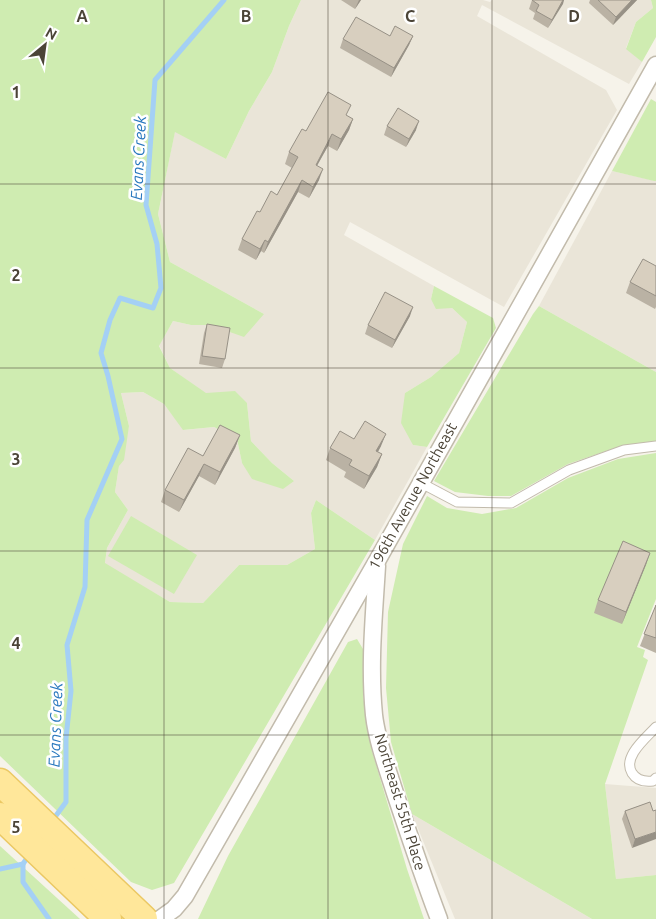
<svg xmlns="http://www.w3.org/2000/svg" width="656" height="919" font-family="Ubuntu,sans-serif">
<rect width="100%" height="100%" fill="#f6f3ea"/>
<g fill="#eae5d8">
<polygon points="301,0 483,0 490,2 492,0 651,0 653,8 636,22 626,48 642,62 629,84 482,5 477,16 606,90 617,110 504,307 350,222 344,235 434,286 431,299 452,308 467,322 459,353 431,377 405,393 413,445 427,447 375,540 316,500 311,513 315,549 287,565 239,565 203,603 170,602 105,564 107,548 128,510 115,492 119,466 129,426 121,393 143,392 164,404 184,430 214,427 237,439 242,463 294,481 272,463 251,441 247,403 206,394 170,368 159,345 173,321 191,325 210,325 264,314 170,262 158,214 175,131 226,159 249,111 272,72 289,26"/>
<polygon points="612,171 656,181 656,372 539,306"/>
<polygon points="605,784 656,788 656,875 616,879"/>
<polygon points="412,814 592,919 455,919"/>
</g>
<g fill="#cfecb1">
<polygon points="0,0 301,0 289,26 272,72 249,111 226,159 175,132 158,214 170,262 264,314 244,337 210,325 191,325 173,321 159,346 170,368 206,393 235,391 247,403 251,441 272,463 294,481 283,489 252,479 242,463 237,439 214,427 183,430 164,404 143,392 121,393 129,426 124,460 119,466 115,492 128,510 107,548 105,563 170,602 203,603 239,565 287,565 315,549 311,513 316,500 375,540 174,883 152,890 131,882 0,756"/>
<polygon points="651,0 656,0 656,37 642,62 626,49 636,22 653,8"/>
<polygon points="651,99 656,102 656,181 654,181 612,171"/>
<polygon points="434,286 493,318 496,328 427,447 413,445 401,423 405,393 431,377 459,353 467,322 452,308 436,309 431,299"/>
<polygon points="539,306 656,372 656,441 612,449 568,464 511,496 488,496 455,492 434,481 533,314"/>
<polygon points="656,453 656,599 637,647 645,650 643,657 648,660 605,784 616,879 656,875 656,919 592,919 412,814 391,742 386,688 388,612 403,544 427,496 447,508 482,514 516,508 568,478 618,459"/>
<polygon points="131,516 197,555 174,594 108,556"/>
<polygon points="357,639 363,649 363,695 372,751 407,869 424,919 198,919 228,856 348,642"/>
<polygon points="0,846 80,919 0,919"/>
</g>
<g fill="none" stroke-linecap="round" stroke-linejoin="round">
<g stroke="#a4d0f5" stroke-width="5">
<polyline points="52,821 66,802 66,738 71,691 67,645 85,587 87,520 122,439 108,376 101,353 110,320 120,298 153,308 161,288 157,244 146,205 155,80 224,0"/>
<polyline points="29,855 23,864 23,882 49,919"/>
<polyline points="0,869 23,864"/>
</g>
<g stroke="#c2bbac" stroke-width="11">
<g id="lane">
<polyline points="421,483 457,502 511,503 569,470 624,450 656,446"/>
<path d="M656,727C646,738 622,757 632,773C637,781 645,782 653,781L656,778"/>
</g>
</g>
<g stroke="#c2bbac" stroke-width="19">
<g id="street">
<path d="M377,566C374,616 369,665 374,715C377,741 387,768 395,793C409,835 423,877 439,919"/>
<polyline points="160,919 174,909 185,896 377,561 656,65"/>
</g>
</g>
<g stroke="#ebc863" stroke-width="29">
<g id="primary">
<polyline points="0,782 144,919"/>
<polyline points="0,816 108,919"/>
</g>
</g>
<use href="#lane" stroke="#fff" stroke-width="9"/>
<use href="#street" stroke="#fff" stroke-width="16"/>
<use href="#primary" stroke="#ffe79a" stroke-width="26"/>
</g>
<g fill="#bab2a4">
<polygon points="341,0 361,0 355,9"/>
<polygon points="532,0 564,0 548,28 533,19 535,13 529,9"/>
<polygon points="590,0 637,0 613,25 589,3"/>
<polygon points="390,36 413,36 409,45 391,77 340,48 343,39"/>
<polygon points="348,116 353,119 349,130 337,151 328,146 317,166 319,180 309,198 298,192 264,253 261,251 256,260 238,250 242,239 260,212 277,195 292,168 285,164 289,152 306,131"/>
<polygon points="387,126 416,130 406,147 384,135"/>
<polygon points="656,266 656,307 655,309 626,293 630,282"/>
<polygon points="410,316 392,348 365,334 368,325"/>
<polygon points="207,324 225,359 222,368 199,364 204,333"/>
<polygon points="240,435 235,448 215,485 199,476 179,512 161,502 165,490 203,456"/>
<polygon points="354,439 381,446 378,452 382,454 377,467 364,489 344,477 346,472 326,460 330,448"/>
<polygon points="650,553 622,624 594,613 598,600"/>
<polygon points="656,605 656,653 640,646"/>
<polygon points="650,802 632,848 622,819 625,811"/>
</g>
<g fill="#979186">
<polygon points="359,0 361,0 355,9"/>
<polygon points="563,0 564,0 563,4 548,28 552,20"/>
<polygon points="632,0 637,0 613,25 616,17"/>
<polygon points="413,36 409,45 391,77 394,68"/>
<polygon points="353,119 349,130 337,151 341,139"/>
<polygon points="419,121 416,130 406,147 409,139"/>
<polygon points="332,134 328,146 311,176 316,165"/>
<polygon points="323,169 319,180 309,198 313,187"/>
<polygon points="302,180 298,192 264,253 268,242"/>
<polygon points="265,240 261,251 256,260 260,249"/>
<polygon points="413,307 410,316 392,348 395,340"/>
<polygon points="386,434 381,446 371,464 376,451"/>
<polygon points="240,435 235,448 215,485 220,472"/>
<polygon points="382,454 377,467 364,489 369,476"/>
<polygon points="204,464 199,476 179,512 184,500"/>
<polygon points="650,553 646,565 622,624 626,612"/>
<polygon points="656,832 656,839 632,848 635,839"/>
</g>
<g fill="#d8cfbf" stroke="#979186">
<polygon points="532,0 563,0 552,20 536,11 539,5"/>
<polygon points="598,0 632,0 616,17"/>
<polygon points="356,17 390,36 395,26 413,36 394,68 343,39"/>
<polygon points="328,92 351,105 346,115 353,119 341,139 332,134 316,165 323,169 313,187 302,180 268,242 265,240 260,249 242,239 257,211 260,212 271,191 277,195 298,157 289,152 302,129 306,131"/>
<polygon points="398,108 419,121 409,139 387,126"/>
<polygon points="643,259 656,266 656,296 630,282"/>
<polygon points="385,292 413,307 395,340 368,325"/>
<polygon points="207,324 230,328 225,359 202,356"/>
<polygon points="365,421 386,434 376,451 382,454 369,476 349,465 352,460 330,448 340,431 354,439"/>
<polygon points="220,425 240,435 220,472 204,464 184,500 165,490 188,448 203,456"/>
<polygon points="623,541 650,553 626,612 598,600"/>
<polygon points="656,605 656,638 644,634"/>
<polygon points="650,802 653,811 656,810 656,832 635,839 625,811"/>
</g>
<path fill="none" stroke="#4b4437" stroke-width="1" stroke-opacity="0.55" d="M164,0V919M328,0V919M492,0V919M0,184H656M0,368H656M0,551H656M0,735H656"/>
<g text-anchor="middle" stroke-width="5" stroke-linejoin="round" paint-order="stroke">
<g font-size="15" fill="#4b4437" stroke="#fff">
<text transform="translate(413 496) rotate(-61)" y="5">196th Avenue Northeast</text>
<text transform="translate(400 802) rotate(73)" y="5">Northeast 55th Place</text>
</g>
<g font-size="16" font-style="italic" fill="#2978be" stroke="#fff">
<text transform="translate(138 158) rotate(-87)" y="6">Evans Creek</text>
<text transform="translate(55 725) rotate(-88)" y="6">Evans Creek</text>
</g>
</g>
<g font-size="16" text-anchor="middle" font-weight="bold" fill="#4b4437" stroke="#fff" stroke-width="5" stroke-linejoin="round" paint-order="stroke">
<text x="82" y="22">A</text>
<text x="246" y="22">B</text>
<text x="410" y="22">C</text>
<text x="574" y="22">D</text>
<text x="16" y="98">1</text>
<text x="16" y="281">2</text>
<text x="16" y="465">3</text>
<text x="16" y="649">4</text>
<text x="16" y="833">5</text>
</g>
<g transform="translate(45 45) rotate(29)" stroke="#ffffff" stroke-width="4" paint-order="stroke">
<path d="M0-4L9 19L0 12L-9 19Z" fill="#4b4437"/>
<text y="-8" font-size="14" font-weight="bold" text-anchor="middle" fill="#4b4437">N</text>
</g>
</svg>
